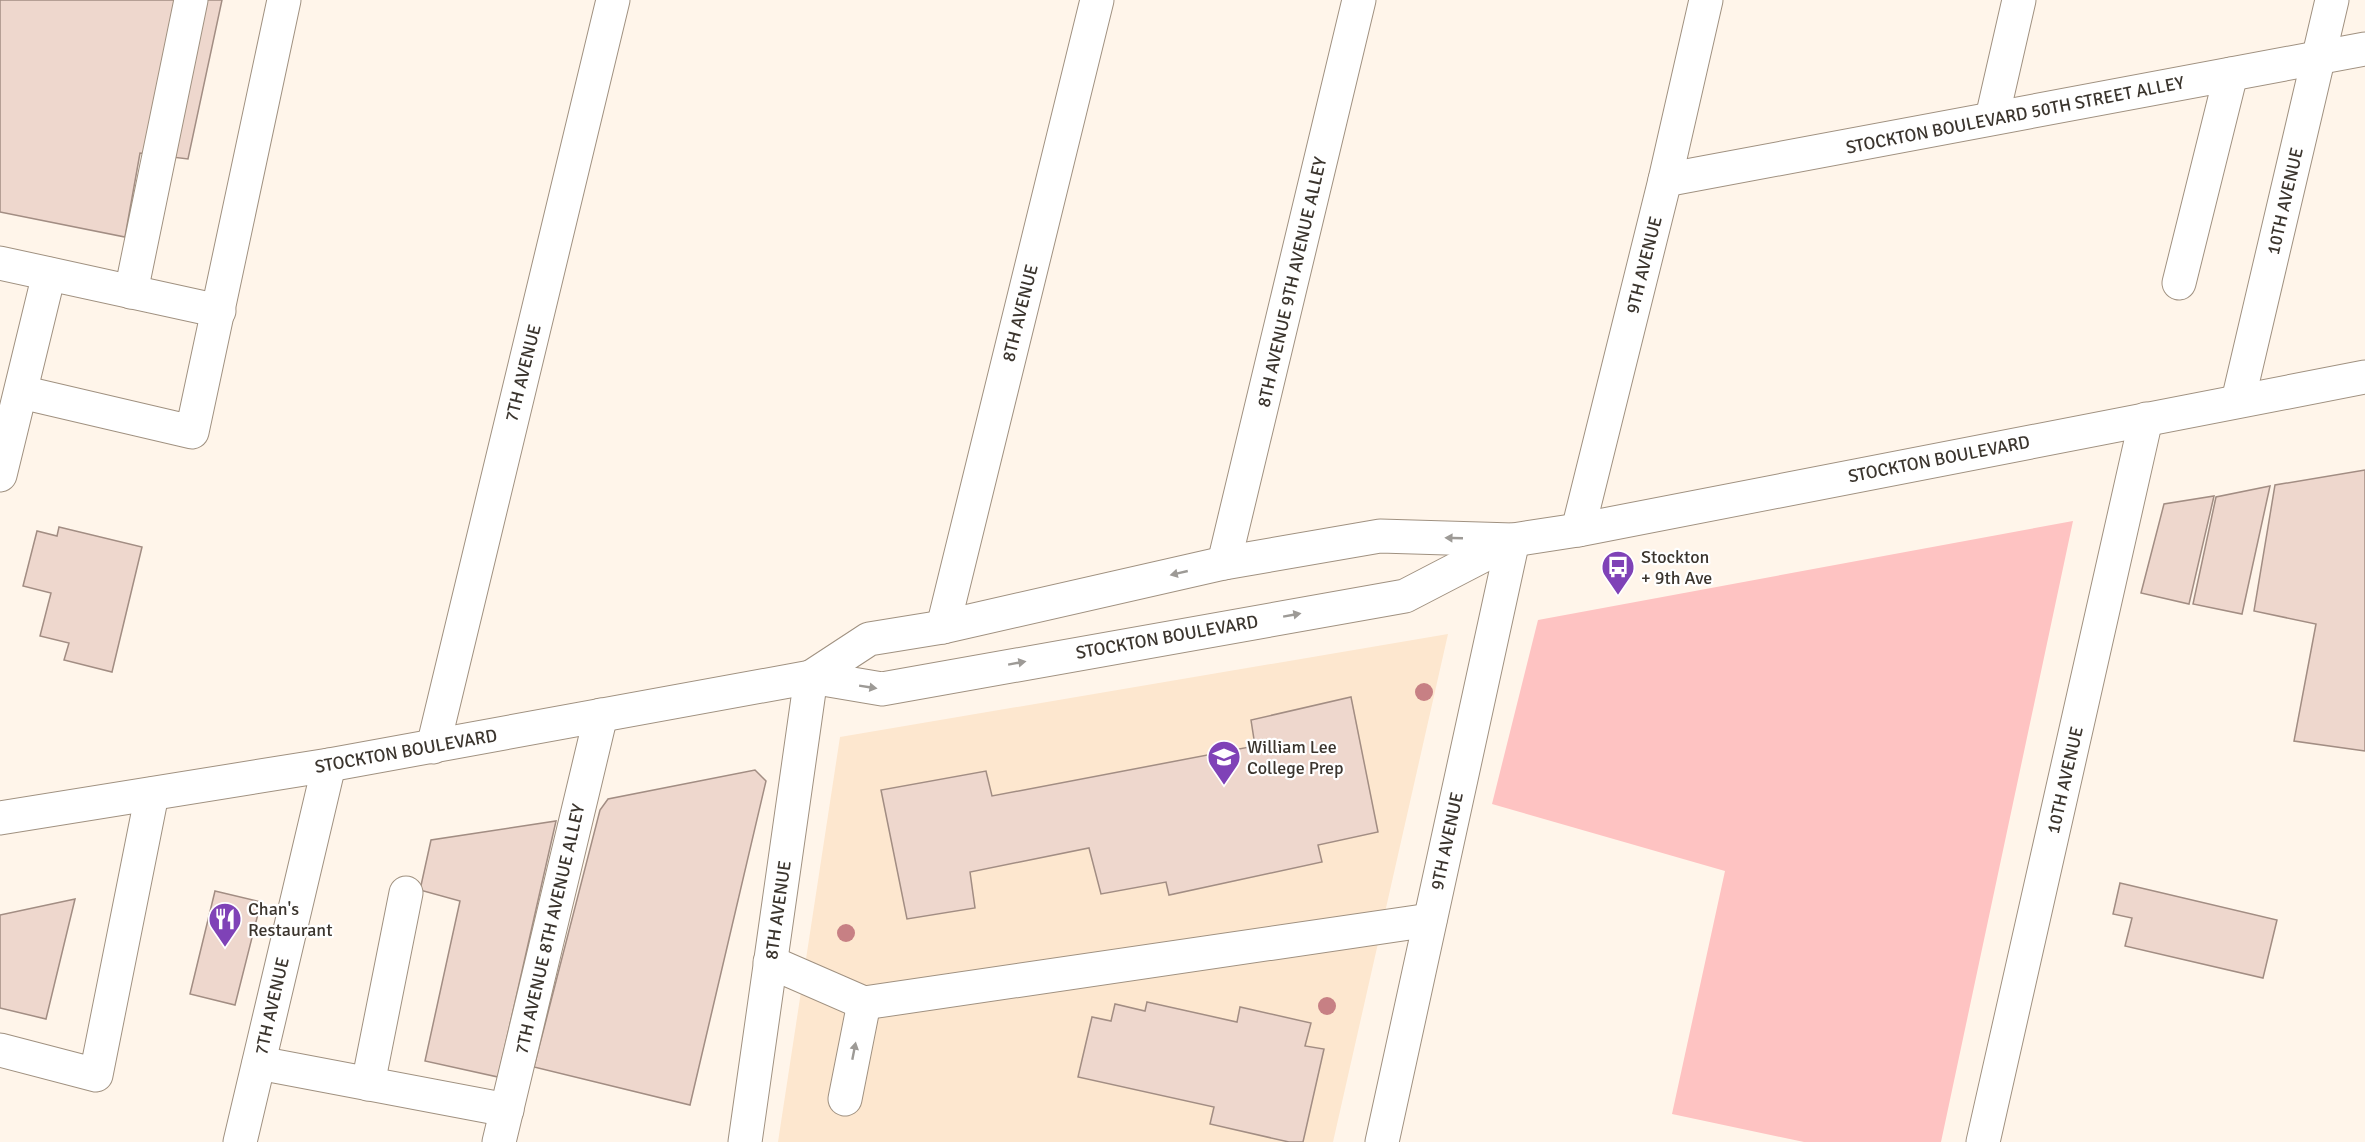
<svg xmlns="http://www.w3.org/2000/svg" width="2365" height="1142" font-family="Signika,sans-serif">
<rect width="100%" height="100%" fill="#fff5ea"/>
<polygon fill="#fde7cf" points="1448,634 1333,1142 778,1142 840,737"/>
<polygon fill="#fec3c2" points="2073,521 1941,1142 1804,1142 1672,1114 1725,871 1492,804 1538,620"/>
<g fill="#eed7cd" stroke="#a28d83" stroke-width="1.5">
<polygon points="0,0 222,0 188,159 140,153 125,237 0,212"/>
<polygon points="2365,470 2365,751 2294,741 2316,624 2254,611 2275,485"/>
<polygon points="2270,486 2242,614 2193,604 2216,497"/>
<polygon points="2214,496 2189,604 2141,593 2164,504"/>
<polygon points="59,527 142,547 112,672 64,660 69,643 40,636 51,593 23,586 37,531 57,536"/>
<polygon points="1351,697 1378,832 1318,845 1322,862 1169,895 1166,882 1101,894 1089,848 970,872 975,908 907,919 881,790 986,771 992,796 1255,746 1251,720"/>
<polygon points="755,770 766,781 690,1105 534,1067 600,810 608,799"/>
<polygon points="556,821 498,1077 425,1061 460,901 420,890 431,840"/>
<polygon points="2120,883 2277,920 2263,978 2125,946 2132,918 2113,914"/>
<polygon points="215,891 261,902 235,1005 190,994"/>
<polygon points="75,899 46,1019 0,1008 0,915"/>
<polygon points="1147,1002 1237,1022 1240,1007 1311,1023 1305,1046 1324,1049 1303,1142 1289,1142 1210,1124 1214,1107 1078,1077 1092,1017 1111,1021 1115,1004 1145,1011"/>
</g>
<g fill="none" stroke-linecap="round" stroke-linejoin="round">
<g stroke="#a09180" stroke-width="35">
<g id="minor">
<polyline points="1992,118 2019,0"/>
<polyline points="1665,180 2365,49"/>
<polyline points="0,263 219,311"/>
<polyline points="2179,283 2231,74"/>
<polyline points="131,292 191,0"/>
<polyline points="21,392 192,432 284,0"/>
<polyline points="2238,401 2332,0"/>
<polyline points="0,475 49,274"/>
<polyline points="1578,530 1665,180 1706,0"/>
<polyline points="1224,563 1359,0"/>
<polyline points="943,627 1097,0"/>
<polyline points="433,747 613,0"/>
<polyline points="770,962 864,1003 1430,920"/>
<polyline points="0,1050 96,1075 152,794"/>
<polyline points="259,1063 507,1110"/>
<polyline points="368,1084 406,893"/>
<polyline points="845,1099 864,1003"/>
<polyline points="240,1142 329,765"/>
<polyline points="499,1142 601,715"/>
<polyline points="745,1142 811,677"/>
<polyline points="1382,1142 1513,540"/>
<polyline points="1983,1142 2146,419"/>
</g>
</g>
<g stroke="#a09180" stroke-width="35">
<g id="major">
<polyline points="811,677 869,639 943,627 1224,563 1380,536 1513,540 1578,530 2365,377"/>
<polyline points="0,818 329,765 811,677 882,689 1405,596 1511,541"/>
</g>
</g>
<use href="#minor" stroke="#fff" stroke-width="33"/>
<use href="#major" stroke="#fff" stroke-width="33"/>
</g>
<g fill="#c78084">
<circle cx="1424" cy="692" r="9"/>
<circle cx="846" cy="933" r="9"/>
<circle cx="1327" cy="1006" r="9"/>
</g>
<defs><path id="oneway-solid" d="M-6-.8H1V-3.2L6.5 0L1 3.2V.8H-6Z" transform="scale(1.5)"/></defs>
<g fill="#9d9a96">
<use href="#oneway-solid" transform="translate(1454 538) rotate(-178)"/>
<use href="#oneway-solid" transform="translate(1179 573) rotate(167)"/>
<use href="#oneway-solid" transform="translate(1292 615) rotate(-10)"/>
<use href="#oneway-solid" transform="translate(1017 663) rotate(-10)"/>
<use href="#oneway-solid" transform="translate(868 687) rotate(9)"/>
<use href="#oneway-solid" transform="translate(854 1051) rotate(-79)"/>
</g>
<defs>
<g id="bus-pin" transform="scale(1.725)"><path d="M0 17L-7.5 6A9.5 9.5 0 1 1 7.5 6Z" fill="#7f42b7" stroke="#fff"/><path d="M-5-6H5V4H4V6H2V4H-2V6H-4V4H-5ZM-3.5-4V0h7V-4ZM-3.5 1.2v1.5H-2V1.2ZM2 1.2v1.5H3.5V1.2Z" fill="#fff"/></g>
<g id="school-pin" transform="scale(1.725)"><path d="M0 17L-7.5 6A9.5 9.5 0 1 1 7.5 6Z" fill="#7f42b7" stroke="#fff"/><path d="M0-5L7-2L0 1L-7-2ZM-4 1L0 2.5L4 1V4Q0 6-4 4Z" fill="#fff"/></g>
<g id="restaurant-pin" transform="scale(1.725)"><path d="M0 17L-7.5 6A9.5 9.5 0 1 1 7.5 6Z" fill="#7f42b7" stroke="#fff"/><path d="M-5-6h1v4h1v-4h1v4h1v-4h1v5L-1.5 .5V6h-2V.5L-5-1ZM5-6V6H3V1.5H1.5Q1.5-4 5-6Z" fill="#fff"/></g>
</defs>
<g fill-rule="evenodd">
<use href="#bus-pin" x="1618" y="567"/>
<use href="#school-pin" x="1224" y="757"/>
<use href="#restaurant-pin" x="225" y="919"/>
</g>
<g text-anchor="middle" stroke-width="4.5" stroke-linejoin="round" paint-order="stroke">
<g font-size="18" fill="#3b352e" stroke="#fff">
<text transform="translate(2015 115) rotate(-11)" y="6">STOCKTON BOULEVARD 50TH STREET ALLEY</text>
<text transform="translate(2285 201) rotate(-77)" y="6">10TH AVENUE</text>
<text transform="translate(1644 265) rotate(-76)" y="6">9TH AVENUE</text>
<text transform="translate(1292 282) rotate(-77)" y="6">8TH AVENUE 9TH AVENUE ALLEY</text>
<text transform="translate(1020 313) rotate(-76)" y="6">8TH AVENUE</text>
<text transform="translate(523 373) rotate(-76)" y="6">7TH AVENUE</text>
<text transform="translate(1939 459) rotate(-11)" y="6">STOCKTON BOULEVARD</text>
<text transform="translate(1167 637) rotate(-10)" y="6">STOCKTON BOULEVARD</text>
<text transform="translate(406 751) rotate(-10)" y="6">STOCKTON BOULEVARD</text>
<text transform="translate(2065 780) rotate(-77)" y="6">10TH AVENUE</text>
<text transform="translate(1447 841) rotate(-78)" y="6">9TH AVENUE</text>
<text transform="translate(778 910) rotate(-82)" y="6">8TH AVENUE</text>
<text transform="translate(550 929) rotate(-77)" y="6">7TH AVENUE 8TH AVENUE ALLEY</text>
<text transform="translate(272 1006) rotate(-77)" y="6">7TH AVENUE</text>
</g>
<g font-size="18" fill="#3b352e" stroke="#fff" text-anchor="start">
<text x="1641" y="563">Stockton<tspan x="1641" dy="21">+ 9th Ave</tspan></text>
<text x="1247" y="753">William Lee<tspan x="1247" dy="21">College Prep</tspan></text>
<text x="248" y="915">Chan's<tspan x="248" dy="21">Restaurant</tspan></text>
</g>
</g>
</svg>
